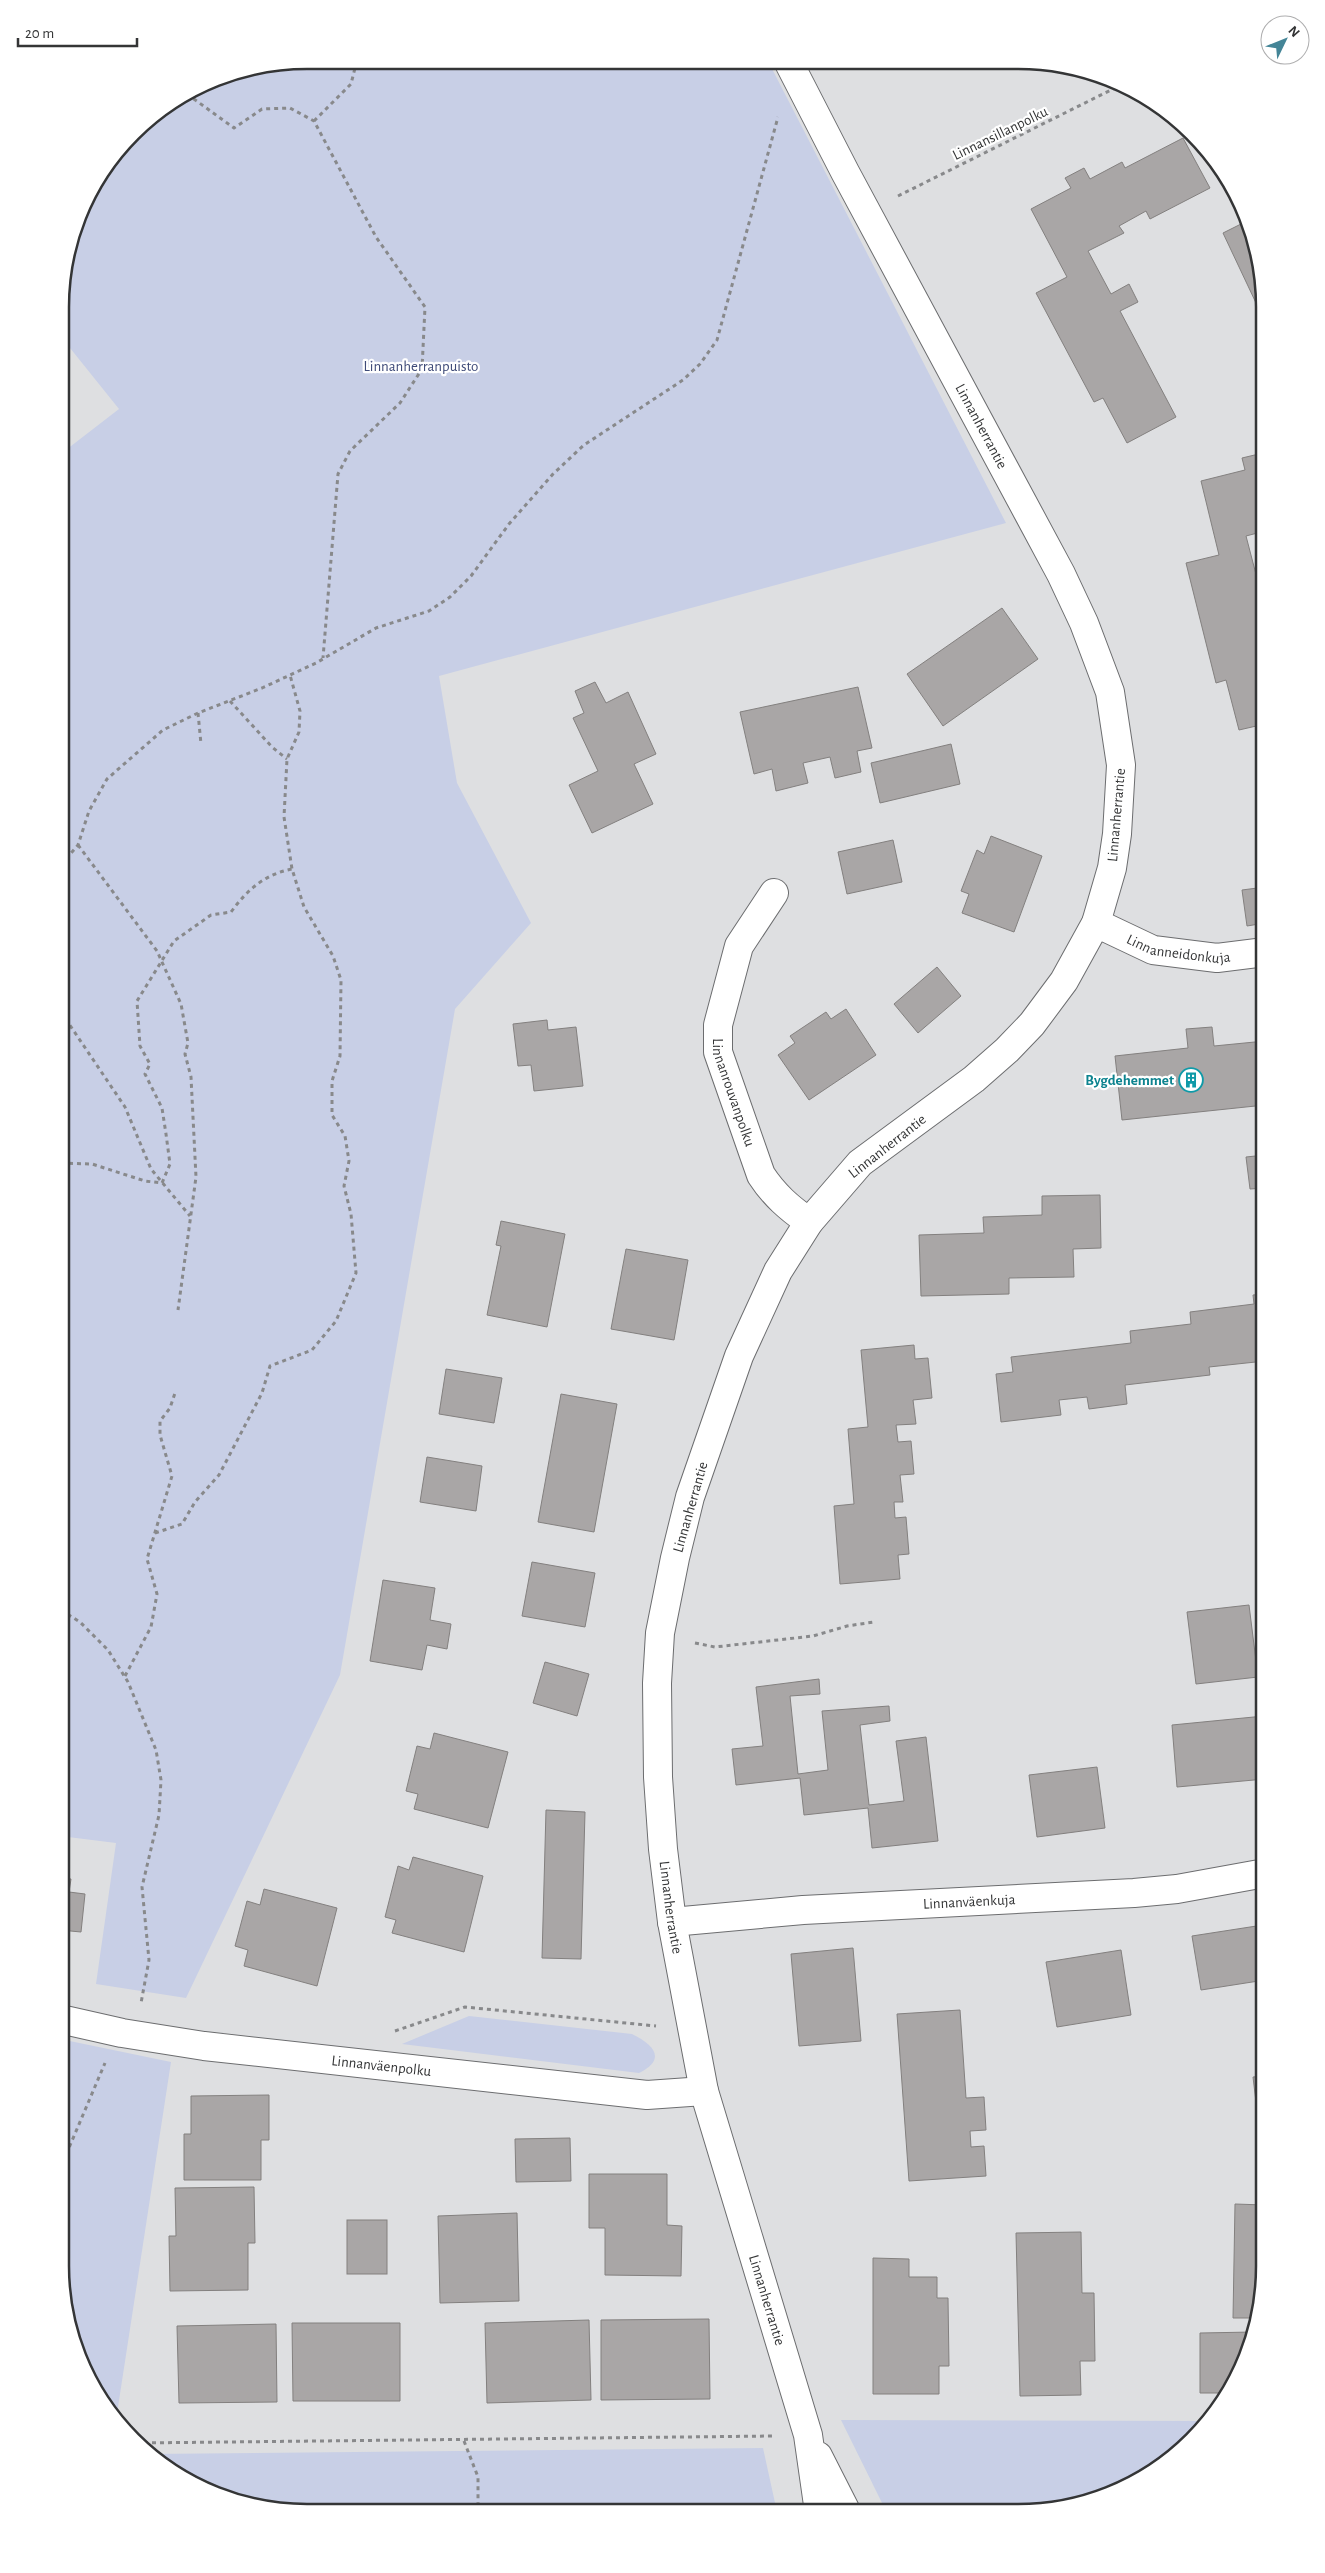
<svg xmlns="http://www.w3.org/2000/svg" width="1325" height="2573" font-family="'Alegreya Sans',sans-serif">
<rect width="100%" height="100%" fill="#dedfe1"/>
<g fill="#c8cfe6">
<polygon points="306,60 769,63 1006,523 439,676 457,783 531,923 455,1009 340,1675 186,1998 96,1984 116,1843 60,1836 62,453 119,409 62,338 62,274 86,197 144,121 212,79"/>
<path d="M469,2016L632,2034C654,2045 667,2059 639,2073L402,2044Z"/>
<polygon points="60,2039 171,2062 116,2420 101,2403 73,2346 60,2267"/>
<polygon points="841,2420 1209,2421 1156,2471 1098,2500 1019,2513 887,2513"/>
<polygon points="763,2448 777,2512 274,2511 198,2488 146,2454"/>
</g>
<g fill="#a9a6a6" stroke="#83807f">
<polygon points="1183,138 1210,188 1150,219 1146,211 1119,226 1124,233 1088,251 1111,294 1129,284 1138,302 1120,311 1176,417 1127,443 1103,398 1094,402 1036,293 1067,277 1031,209 1071,188 1065,178 1084,168 1090,179 1122,162 1125,168"/>
<polygon points="1249,220 1252,227 1265,306 1265,322 1223,233"/>
<polygon points="1263,453 1265,461 1265,531 1246,536 1258,582 1265,580 1265,600 1263,601 1265,608 1265,724 1239,730 1226,680 1216,683 1186,563 1219,555 1201,481 1245,470 1242,458"/>
<polygon points="1002,608 1038,659 943,726 907,674"/>
<polygon points="595,682 606,703 628,692 656,754 634,764 653,804 592,833 569,785 598,771 573,718 584,713 575,691"/>
<polygon points="858,687 872,748 857,751 861,772 835,778 830,757 803,763 808,783 776,791 772,769 754,774 740,712"/>
<polygon points="951,744 960,784 880,803 871,763"/>
<polygon points="991,836 1042,856 1014,932 962,913 969,894 961,891 977,850 984,854"/>
<polygon points="893,840 902,882 847,894 838,852"/>
<polygon points="1265,887 1265,923 1247,926 1242,890"/>
<polygon points="937,967 961,996 918,1033 894,1004"/>
<polygon points="846,1009 876,1055 809,1100 778,1055 795,1043 790,1036 826,1012 831,1019"/>
<polygon points="547,1020 548,1030 576,1027 583,1086 534,1091 531,1065 518,1066 513,1024"/>
<polygon points="1212,1027 1214,1046 1265,1041 1265,1105 1122,1120 1115,1056 1188,1048 1186,1029"/>
<polygon points="1265,1155 1265,1188 1250,1189 1246,1157"/>
<polygon points="1100,1195 1101,1248 1073,1249 1074,1277 1009,1278 1009,1294 921,1296 919,1235 984,1233 983,1217 1042,1215 1042,1196"/>
<polygon points="501,1221 565,1234 547,1327 487,1315 501,1246 496,1245"/>
<polygon points="626,1249 688,1260 674,1340 611,1329"/>
<polygon points="1265,1294 1265,1361 1209,1367 1210,1375 1125,1385 1127,1404 1089,1409 1087,1397 1059,1400 1061,1415 1001,1422 996,1374 1013,1372 1011,1357 1131,1343 1130,1331 1191,1324 1190,1312 1254,1304 1253,1295"/>
<polygon points="914,1345 915,1359 928,1358 932,1398 913,1400 916,1424 896,1425 898,1442 911,1441 914,1474 900,1475 903,1502 894,1502 895,1518 906,1517 909,1554 898,1555 900,1579 840,1584 834,1506 854,1504 848,1429 868,1427 861,1350"/>
<polygon points="446,1369 502,1378 494,1423 439,1414"/>
<polygon points="561,1394 617,1404 594,1532 538,1522"/>
<polygon points="427,1457 482,1466 476,1511 420,1502"/>
<polygon points="532,1562 595,1573 585,1627 522,1616"/>
<polygon points="383,1580 435,1588 430,1620 451,1624 447,1649 427,1645 422,1670 370,1661"/>
<polygon points="1249,1605 1258,1677 1196,1684 1187,1612"/>
<polygon points="545,1662 589,1674 577,1716 533,1703"/>
<polygon points="819,1679 820,1694 790,1696 798,1774 828,1770 822,1711 889,1706 890,1721 860,1725 869,1805 904,1801 896,1741 926,1737 938,1841 872,1848 868,1808 804,1815 800,1778 736,1785 732,1749 763,1746 756,1687"/>
<polygon points="1264,1716 1265,1779 1177,1787 1172,1725"/>
<polygon points="434,1733 508,1752 488,1828 414,1809 418,1794 406,1791 417,1746 430,1749"/>
<polygon points="1097,1767 1105,1828 1037,1837 1029,1775"/>
<polygon points="546,1810 585,1812 581,1959 542,1958"/>
<polygon points="413,1857 483,1876 464,1952 392,1933 396,1920 385,1917 398,1866 409,1870"/>
<polygon points="60,1878 71,1879 69,1892 85,1894 81,1932 60,1930"/>
<polygon points="264,1889 337,1908 317,1986 244,1966 248,1950 235,1946 247,1901 260,1905"/>
<polygon points="1263,1925 1265,1980 1201,1990 1192,1936"/>
<polygon points="853,1948 861,2041 799,2046 791,1954"/>
<polygon points="1121,1950 1131,2015 1057,2027 1046,1962"/>
<polygon points="960,2010 966,2098 984,2097 986,2130 970,2131 971,2147 984,2146 986,2176 909,2181 897,2014"/>
<polygon points="1265,2076 1264,2144 1261,2144 1253,2077"/>
<polygon points="269,2095 269,2140 261,2140 261,2180 184,2180 184,2134 191,2134 191,2096"/>
<polygon points="570,2138 571,2181 516,2182 515,2139"/>
<polygon points="589,2174 667,2174 667,2225 682,2226 681,2276 605,2275 605,2228 589,2228"/>
<polygon points="254,2187 255,2243 248,2243 248,2290 170,2291 169,2236 176,2236 175,2188"/>
<polygon points="1235,2204 1264,2205 1264,2283 1256,2318 1233,2318"/>
<polygon points="517,2213 519,2301 440,2303 438,2216"/>
<rect x="347" y="2220" width="40" height="54"/>
<polygon points="1081,2232 1082,2293 1094,2293 1095,2361 1080,2361 1081,2395 1020,2396 1016,2233"/>
<polygon points="873,2258 909,2259 909,2277 937,2277 937,2298 948,2298 949,2366 939,2366 939,2394 873,2394"/>
<polygon points="709,2319 710,2399 601,2400 601,2320"/>
<polygon points="589,2320 591,2400 487,2403 485,2323"/>
<polygon points="292,2323 400,2323 400,2401 293,2401"/>
<polygon points="276,2324 277,2402 179,2403 177,2326"/>
<polygon points="1253,2332 1246,2361 1228,2393 1200,2393 1200,2333"/>
</g>
<g fill="none" stroke-linecap="round" stroke-linejoin="round">
<g stroke="#6c6d6f" stroke-width="30">
<g id="minor">
<path id="s1" d="M774,893L739,946L718,1025V1052L761,1175C774,1195 789,1208 809,1222"/>
<path id="s2" d="M1096,923L1153,950L1217,958L1265,952"/>
<path id="s3" d="M672,1922L803,1910L1134,1893L1177,1889L1265,1873"/>
<path id="s4" d="M60,2019L122,2033L204,2046L647,2095L704,2091"/>
</g>
</g>
<g stroke="#6c6d6f" stroke-width="30">
<g id="tertiary">
<path id="s5" d="M789,63L845,172L1061,574L1084,623L1110,692L1121,765L1117,834L1112,868L1096,923L1064,981L1032,1024L1007,1050L974,1079L860,1163L809,1222L778,1271L739,1356L690,1497L675,1558L660,1633L657,1683L658,1777L663,1849L672,1922L704,2091L808,2435L819,2512"/>
<polyline points="818,2456 847,2513"/>
</g>
</g>
<g stroke="#88898b" stroke-width="3" stroke-dasharray="4 4" stroke-linecap="butt">
<polyline points="187,94 234,128 262,109 290,108 314,121 376,237 425,307 422,369 400,403 350,451 338,474 323,658"/>
<polyline points="314,121 351,84 357,60"/>
<polyline points="898,196 1123,84"/>
<polyline points="230,701 272,747 287,759"/>
<polyline points="198,713 201,744"/>
<polyline points="78,845 157,951 181,1004 188,1043 185,1054 191,1077 196,1177 178,1310"/>
<polyline points="61,865 78,845 89,811 107,779 163,730 198,713 262,688 316,663 376,628 429,611 450,597 471,576 509,524 553,474 584,445 683,380 700,364 717,340 778,117"/>
<polyline points="61,1012 125,1107 151,1169 190,1216"/>
<path d="M61,1163L92,1164L145,1181L162,1183L170,1164L166,1134L162,1108L145,1074L150,1064L140,1046L137,1001L174,941L211,915L231,912C247,890 265,874 292,869"/>
<polyline points="155,1533 182,1524 195,1502 219,1475 262,1393 270,1366 312,1350 336,1321 356,1273 351,1214 344,1186 349,1161 345,1136 332,1115 332,1081 340,1056 341,980 333,956 304,907 292,869 284,817 287,759 299,732 300,711 290,675"/>
<polyline points="61,1610 80,1622 108,1650 128,1682 156,1750 161,1780 159,1815 142,1887 149,1960 141,2003"/>
<polyline points="695,1643 715,1647 813,1636 847,1626 874,1622"/>
<polyline points="125,1676 151,1627 157,1594 147,1559 172,1476 160,1435 160,1421 170,1408 175,1393"/>
<polyline points="395,2031 465,2007 656,2026"/>
<polyline points="60,2169 105,2063"/>
<polyline points="464,2441 478,2477 478,2511"/>
<polyline points="136,2443 773,2436"/>
</g>
<use href="#minor" stroke="#fff" stroke-width="28"/>
<use href="#tertiary" stroke="#fff" stroke-width="28"/>
</g>
<defs>
<g id="building-ring" transform="scale(1.25)"><circle r="9.5" fill="#fff" stroke="#0f9aa8" stroke-width="1.5"/><path d="M-4-6H4V6H1V3H-1V6H-4ZM-2.5-4.3h1.7v1.8h-1.7ZM.8-4.3h1.7v1.8H.8ZM-2.5-1h1.7V.8h-1.7ZM.8-1h1.7V.8H.8Z" fill="#0f9aa8"/></g>
</defs>
<g fill-rule="evenodd">
<use href="#building-ring" x="1191" y="1080"/>
</g>
<g text-anchor="middle" stroke-width="4.5" stroke-linejoin="round" paint-order="stroke">
<g font-size="15" fill="#343536" stroke="#fff">
<text transform="translate(1000 133) rotate(-26)" y="5">Linnansillanpolku</text>
<text dy="5" stroke="none"><textPath href="#s5" startOffset="411">Linnanherrantie</textPath></text>
<text transform="translate(1116 815) rotate(-85)" y="5">Linnanherrantie</text>
<text dy="5" stroke="none"><textPath href="#s2" startOffset="88">Linnanneidonkuja</textPath></text>
<text dy="5" stroke="none"><textPath href="#s1" startOffset="215">Linnanrouvanpolku</textPath></text>
<text transform="translate(887 1146) rotate(-38)" y="5">Linnanherrantie</text>
<text transform="translate(690 1507) rotate(-74)" y="5">Linnanherrantie</text>
<text dy="5" stroke="none"><textPath href="#s3" startOffset="298">Linnanväenkuja</textPath></text>
<text dy="5" stroke="none"><textPath href="#s5" startOffset="2076">Linnanherrantie</textPath></text>
<text dy="5" stroke="none"><textPath href="#s4" startOffset="325">Linnanväenpolku</textPath></text>
<text dy="5" stroke="none"><textPath href="#s5" startOffset="2481">Linnanherrantie</textPath></text>
</g>
<g font-size="15" fill="#3f4b78" stroke="#fff">
<text x="421" y="371">Linnanherranpuisto</text>
</g>
<g font-size="15" font-weight="bold" fill="#0d838f" stroke="#fff" text-anchor="end">
<text x="1174" y="1085">Bygdehemmet</text>
</g>
</g>
<path d="M0 0H1325V2573H0ZM307 69H1018A238 238 0 0 1 1256 307V2266A238 238 0 0 1 1018 2504H307A238 238 0 0 1 69 2266V307A238 238 0 0 1 307 69Z" fill="#fff" fill-rule="evenodd"/>
<path fill="none" stroke="#343536" stroke-width="2.5" d="M307 69H1018A238 238 0 0 1 1256 307V2266A238 238 0 0 1 1018 2504H307A238 238 0 0 1 69 2266V307A238 238 0 0 1 307 69Z"/>
<g transform="translate(1285 40) rotate(47)"><circle r="24" fill="#ffffff" stroke="#aeaeaf"/>
<path d="M0-4L9 19L0 12L-9 19Z" fill="#448597"/>
<text y="-8" font-size="14" font-weight="bold" text-anchor="middle" fill="#343536">N</text>
</g>
<path d="M18 38v8h119v-8" fill="none" stroke="#343536" stroke-width="2.5"/>
<text x="25" y="38" font-size="15" fill="#343536" stroke="#ffffff" stroke-width="4" paint-order="stroke">20 m</text>
</svg>
